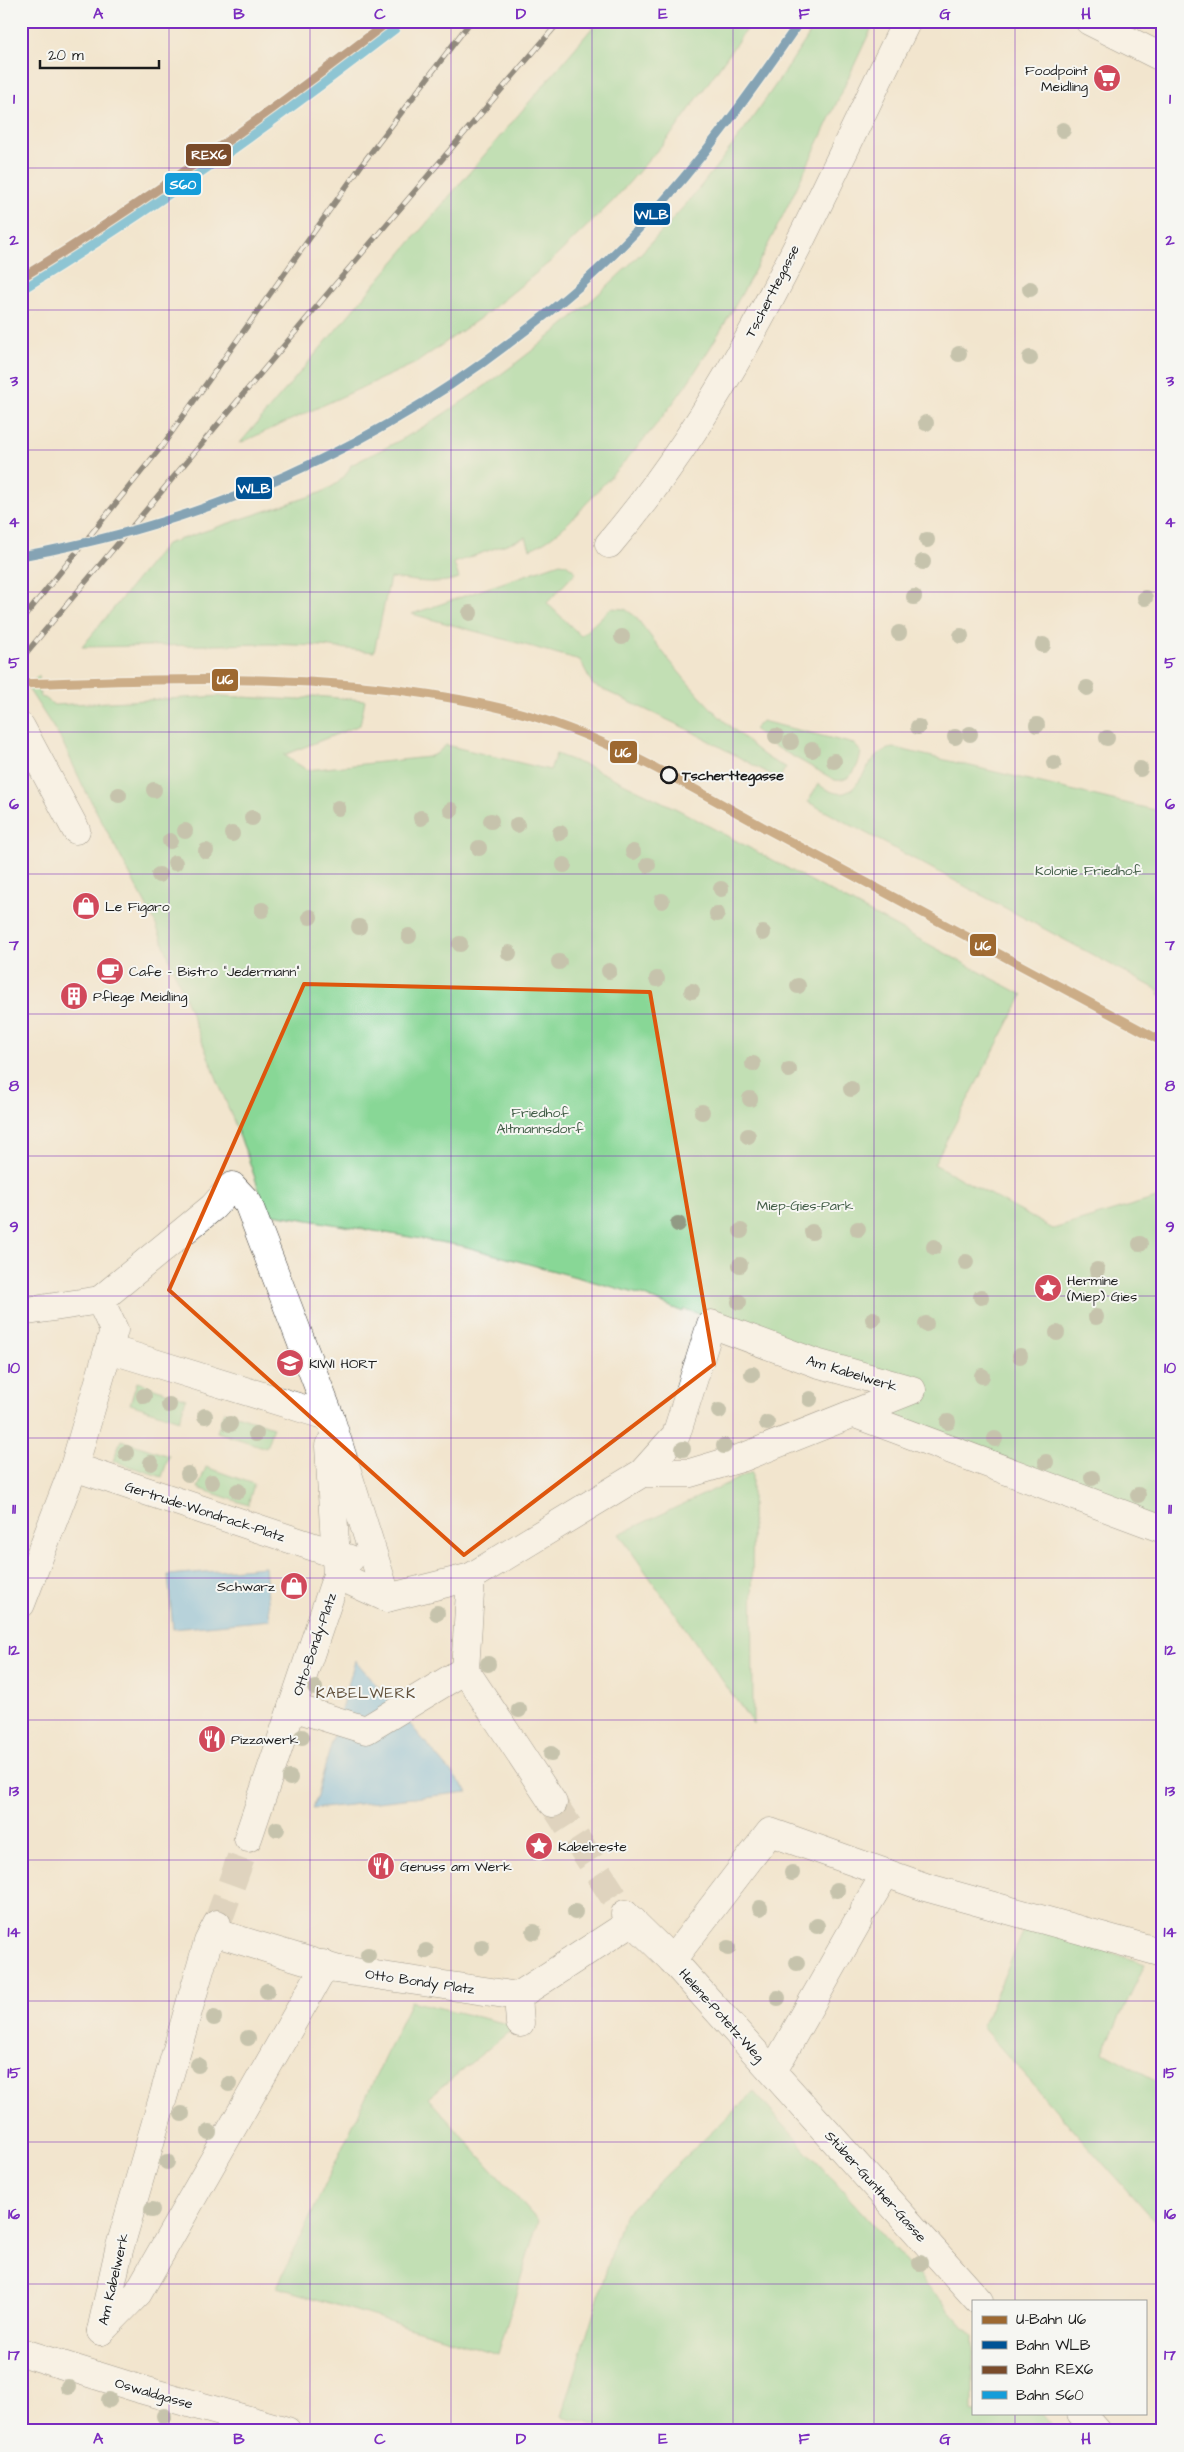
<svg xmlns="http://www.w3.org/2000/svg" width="1184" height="2452" font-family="'Architects Daughter',sans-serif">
<rect width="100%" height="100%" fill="#f6f6f2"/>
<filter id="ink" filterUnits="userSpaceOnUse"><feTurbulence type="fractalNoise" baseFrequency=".02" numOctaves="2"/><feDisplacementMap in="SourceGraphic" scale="10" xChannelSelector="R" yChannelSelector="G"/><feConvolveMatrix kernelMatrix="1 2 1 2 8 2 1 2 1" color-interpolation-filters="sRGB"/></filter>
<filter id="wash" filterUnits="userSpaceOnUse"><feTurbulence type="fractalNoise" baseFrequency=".0096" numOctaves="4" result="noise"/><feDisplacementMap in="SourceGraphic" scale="20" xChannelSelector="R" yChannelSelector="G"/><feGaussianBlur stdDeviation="1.12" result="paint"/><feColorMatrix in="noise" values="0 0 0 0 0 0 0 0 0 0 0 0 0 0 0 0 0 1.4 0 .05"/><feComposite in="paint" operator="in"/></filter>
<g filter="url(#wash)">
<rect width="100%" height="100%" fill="#f2e5ce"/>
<g fill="#88d796" stroke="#527a59">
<polygon points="598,21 752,21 675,130 613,201 551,261 486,314 416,363 240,443"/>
<path d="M818,21H875C819,139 767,261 696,370C669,412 635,451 601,487C580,510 560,537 530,549L526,537L454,563L459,578C435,586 414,580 390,578L374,652L321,646L270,644L82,647L166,544L320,493C334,486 345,480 351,465C374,453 397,443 418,430C519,369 626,279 700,187C743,134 781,78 818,21Z"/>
<path d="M560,563L566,564L576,572L547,603L581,636L611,608L625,609L635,616C669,660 701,704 745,739C758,751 769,761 786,767L779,779L687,729L593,685L580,660L412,614Z"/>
<polygon points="39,675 40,697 45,698 54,705 222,696 298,700 313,696 365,700 360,725 284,755 307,770 428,757 436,754 446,745 550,770 556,754 590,767 679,810 1023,995 934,1164 1053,1229 1163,1196 1163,1524 888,1413 889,1374 684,1309 683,1312 642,1295 463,1246 267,1213 247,1155 154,920 83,786 62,741 27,687"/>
<path d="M762,721L854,744L861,752C859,766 851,783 835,780L774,746L754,729Z"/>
<path d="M895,748L1163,812V996L1159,994L1160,991L808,802L818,784C865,818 858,749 895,748Z"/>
<polygon points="137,1382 186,1399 179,1420 130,1404"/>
<polygon points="224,1411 273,1427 266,1448 217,1432"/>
<polygon points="121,1440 169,1456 162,1477 113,1461"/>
<polygon points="206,1467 254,1484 248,1505 198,1488"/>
<polygon points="752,1472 753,1724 619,1534"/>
<polygon points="1027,1923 1145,1964 1103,2052 1163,2084 1163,2231 982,2027"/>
<polygon points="411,2001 516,2026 428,2098 538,2221 498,2354 277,2287"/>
<polygon points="754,2092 973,2336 973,2413 1042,2413 1057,2431 617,2431 562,2416 623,2216"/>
</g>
<g fill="#6fbbe9" stroke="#466c82">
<polygon points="265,1567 270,1620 173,1629 168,1575"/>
<polygon points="355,1660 468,1792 313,1809"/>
</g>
</g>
<g filter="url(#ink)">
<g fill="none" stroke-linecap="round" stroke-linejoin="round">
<g stroke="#c7bdaa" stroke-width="28" stroke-dasharray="28 14" stroke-linecap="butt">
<polyline points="553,1803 625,1914"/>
<polyline points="217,1924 248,1838"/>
</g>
<g stroke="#3c3a37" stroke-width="29">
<g id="minor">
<polyline points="1089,21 1163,58"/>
<path d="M609,544C740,391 818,200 907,21"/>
<polyline points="21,727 76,830"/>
<polyline points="100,1300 213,1207 232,1186 248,1203 330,1417 387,1598"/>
<polyline points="21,1312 100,1300 114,1330 74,1467 21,1604"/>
<polyline points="109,1349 330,1417"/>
<polyline points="855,1414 1163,1529"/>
<polyline points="74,1467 350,1559"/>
<polyline points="337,1575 387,1598 471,1577 642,1473 676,1435 711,1324 816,1363 912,1390 744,1457 690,1473 642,1473"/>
<polyline points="471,1577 465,1670 553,1803"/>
<polyline points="292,1707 366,1730 465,1670"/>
<polyline points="248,1838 337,1575 329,1446"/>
<polyline points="865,1908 886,1873"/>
<polyline points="625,1914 672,1960 979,2301"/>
<polyline points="213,1932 335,1969 518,1996 633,1921"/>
<polyline points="672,1960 770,1832 925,1887 1163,1953"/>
<polyline points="518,1996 520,2023"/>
<polyline points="773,2071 858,1921"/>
<polyline points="101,2331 138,2293 319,1976 323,1964"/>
<polyline points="101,2331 119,2250 208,1942 217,1924"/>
<polyline points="21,2352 140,2389 287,2431"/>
<polyline points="1081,2413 1097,2431"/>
</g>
</g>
<use href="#minor" stroke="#fff" stroke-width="28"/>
<g stroke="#1c1c1c" stroke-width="5.5">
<g id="rail">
<polyline points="21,621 162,446 363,163 471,21"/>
<polyline points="21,659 334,286 560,21"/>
</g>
</g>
<use href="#rail" stroke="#f6f6f2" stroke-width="4" stroke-dasharray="11" stroke-linecap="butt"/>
<g stroke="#f6f6f2" stroke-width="12">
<path id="rail-1" d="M21,556C205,523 374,449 521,334C551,311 580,287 607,261C681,189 742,106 800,21"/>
</g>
<g stroke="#f6f6f2" stroke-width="12">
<path id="rail-2" d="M21,278C149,200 270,113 389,21"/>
</g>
<g stroke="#f6f6f2" stroke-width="12">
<path id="rail-3" d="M26,287C155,208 276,121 395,29"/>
</g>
<use href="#rail-1" stroke="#005395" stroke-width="9"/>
<use href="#rail-2" stroke="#7a4b2a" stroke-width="9"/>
<use href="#rail-3" stroke="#159dd9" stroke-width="9"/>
<g stroke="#f6f6f2" stroke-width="12">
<path id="metro-1" d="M21,684C188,678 354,671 517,712C610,736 694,790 778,835C906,904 1034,973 1163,1042"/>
</g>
<use href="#metro-1" stroke="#9d6830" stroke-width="9"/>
</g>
<g fill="#919a84">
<circle cx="1063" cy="130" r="8"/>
<circle cx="1030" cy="289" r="8"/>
<circle cx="959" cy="354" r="8"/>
<circle cx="1030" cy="358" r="8"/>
<circle cx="926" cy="423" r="8"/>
<circle cx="927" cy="540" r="8"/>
<circle cx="923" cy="562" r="8"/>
<circle cx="914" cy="597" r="8"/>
<circle cx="1145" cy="598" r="8"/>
<circle cx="470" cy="613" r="8"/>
<circle cx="899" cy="633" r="8"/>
<circle cx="961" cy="636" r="8"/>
<circle cx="622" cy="637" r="8"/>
<circle cx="1043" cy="645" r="8"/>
<circle cx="1087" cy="688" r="8"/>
<circle cx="1037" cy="725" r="8"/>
<circle cx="918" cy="727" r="8"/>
<circle cx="970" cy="734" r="8"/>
<circle cx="776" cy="736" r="8"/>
<circle cx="955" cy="737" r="8"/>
<circle cx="1107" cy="738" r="8"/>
<circle cx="791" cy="742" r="8"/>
<circle cx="812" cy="750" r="8"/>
<circle cx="834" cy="761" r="8"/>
<circle cx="1054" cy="763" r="8"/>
<circle cx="1140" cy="769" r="8"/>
<circle cx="154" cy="790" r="8"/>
<circle cx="119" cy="795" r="8"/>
<circle cx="338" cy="808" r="8"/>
<circle cx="451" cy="810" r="8"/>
<circle cx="252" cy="818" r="8"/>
<circle cx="421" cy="818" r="8"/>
<circle cx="491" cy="821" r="8"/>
<circle cx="517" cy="825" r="8"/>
<circle cx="185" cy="831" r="8"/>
<circle cx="560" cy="833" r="8"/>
<circle cx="232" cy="834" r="8"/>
<circle cx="170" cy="841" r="8"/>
<circle cx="479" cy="848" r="8"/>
<circle cx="206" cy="851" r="8"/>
<circle cx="633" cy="852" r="8"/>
<circle cx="175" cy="863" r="8"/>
<circle cx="564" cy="865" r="8"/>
<circle cx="648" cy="865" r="8"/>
<circle cx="159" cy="875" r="8"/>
<circle cx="721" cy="889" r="8"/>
<circle cx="662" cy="901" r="8"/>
<circle cx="262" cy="910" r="8"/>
<circle cx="717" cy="914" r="8"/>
<circle cx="310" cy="917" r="8"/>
<circle cx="359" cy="927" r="8"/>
<circle cx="763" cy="933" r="8"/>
<circle cx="409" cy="936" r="8"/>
<circle cx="460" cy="944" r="8"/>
<circle cx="509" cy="953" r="8"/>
<circle cx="559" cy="962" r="8"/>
<circle cx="609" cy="971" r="8"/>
<circle cx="657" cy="979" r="8"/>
<circle cx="798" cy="986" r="8"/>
<circle cx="692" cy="991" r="8"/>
<circle cx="753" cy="1064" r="8"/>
<circle cx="789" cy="1070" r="8"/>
<circle cx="851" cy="1089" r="8"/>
<circle cx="750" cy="1099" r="8"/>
<circle cx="702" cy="1112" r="8"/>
<circle cx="748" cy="1136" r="8"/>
<circle cx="678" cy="1224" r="8"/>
<circle cx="858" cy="1229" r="8"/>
<circle cx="741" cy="1231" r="8"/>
<circle cx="812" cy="1232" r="8"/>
<circle cx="1140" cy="1244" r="8"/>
<circle cx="934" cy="1247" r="8"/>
<circle cx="966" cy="1262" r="8"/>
<circle cx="740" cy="1265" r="8"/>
<circle cx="1097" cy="1270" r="8"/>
<circle cx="981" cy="1297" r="8"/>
<circle cx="739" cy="1302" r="8"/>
<circle cx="1096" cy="1317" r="8"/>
<circle cx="873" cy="1319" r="8"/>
<circle cx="926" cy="1324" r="8"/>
<circle cx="1057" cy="1333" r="8"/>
<circle cx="1020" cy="1356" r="8"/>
<circle cx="752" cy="1374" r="8"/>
<circle cx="982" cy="1376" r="8"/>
<circle cx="144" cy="1396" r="8"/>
<circle cx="810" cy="1399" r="8"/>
<circle cx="169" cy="1405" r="8"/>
<circle cx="719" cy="1411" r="8"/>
<circle cx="205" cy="1416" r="8"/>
<circle cx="948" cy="1422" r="8"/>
<circle cx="767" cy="1423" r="8"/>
<circle cx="230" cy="1424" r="8"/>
<circle cx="256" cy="1434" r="8"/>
<circle cx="995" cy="1439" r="8"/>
<circle cx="724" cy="1446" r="8"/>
<circle cx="683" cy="1449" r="8"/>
<circle cx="126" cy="1453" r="8"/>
<circle cx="1046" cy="1462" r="8"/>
<circle cx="151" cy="1463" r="8"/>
<circle cx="188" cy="1474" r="8"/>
<circle cx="1092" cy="1478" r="8"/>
<circle cx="212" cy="1482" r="8"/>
<circle cx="238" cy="1491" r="8"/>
<circle cx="1138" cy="1495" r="8"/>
<circle cx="437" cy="1613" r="8"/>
<circle cx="488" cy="1664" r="8"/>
<circle cx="315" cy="1688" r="8"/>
<circle cx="519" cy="1710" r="8"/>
<circle cx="302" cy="1737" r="8"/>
<circle cx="551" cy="1754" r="8"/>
<circle cx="290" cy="1778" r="8"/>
<circle cx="277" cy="1829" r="8"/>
<circle cx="792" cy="1873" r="8"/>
<circle cx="837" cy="1890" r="8"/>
<circle cx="760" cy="1908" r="8"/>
<circle cx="575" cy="1912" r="8"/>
<circle cx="817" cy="1926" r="8"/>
<circle cx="534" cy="1932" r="8"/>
<circle cx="482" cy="1947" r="8"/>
<circle cx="728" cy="1948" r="8"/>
<circle cx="426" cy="1951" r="8"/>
<circle cx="368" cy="1955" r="8"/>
<circle cx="797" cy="1963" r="8"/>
<circle cx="267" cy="1991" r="8"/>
<circle cx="778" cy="1998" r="8"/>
<circle cx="214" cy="2018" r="8"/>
<circle cx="248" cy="2038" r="8"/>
<circle cx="198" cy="2065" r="8"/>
<circle cx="229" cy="2084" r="8"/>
<circle cx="182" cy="2114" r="8"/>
<circle cx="209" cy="2132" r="8"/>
<circle cx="167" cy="2162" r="8"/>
<circle cx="152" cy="2210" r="8"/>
<circle cx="920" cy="2263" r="8"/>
<circle cx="68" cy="2387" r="8"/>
<circle cx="109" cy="2400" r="8"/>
<circle cx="164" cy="2416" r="8"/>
</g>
</g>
<path d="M0 0H1184V2452H0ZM304,984L650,992L714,1364L464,1555L169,1290Z" fill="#f2e5ce" fill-opacity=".55" fill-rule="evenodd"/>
<path fill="none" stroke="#de560d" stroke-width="4" stroke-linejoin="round" d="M304,984L650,992L714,1364L464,1555L169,1290Z"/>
<path fill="none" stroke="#7b2cbf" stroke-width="1" stroke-opacity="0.55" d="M169,21V2431M310,21V2431M451,21V2431M592,21V2431M733,21V2431M874,21V2431M1015,21V2301M21,168H1163M21,310H1163M21,450H1163M21,592H1163M21,732H1163M21,874H1163M21,1014H1163M21,1156H1163M21,1296H1163M21,1438H1163M21,1578H1163M21,1720H1163M21,1860H1163M21,2001H1163M21,2142H1163M21,2284H1163M1015,2413V2431"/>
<defs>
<g id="supermarket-disc" transform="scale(1.4375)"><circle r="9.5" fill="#d1495b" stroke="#f6f6f2"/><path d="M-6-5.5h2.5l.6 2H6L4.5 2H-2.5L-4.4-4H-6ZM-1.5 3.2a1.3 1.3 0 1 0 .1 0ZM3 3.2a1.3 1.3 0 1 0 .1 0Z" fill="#fff"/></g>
<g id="shop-disc" transform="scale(1.4375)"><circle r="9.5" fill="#d1495b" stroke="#f6f6f2"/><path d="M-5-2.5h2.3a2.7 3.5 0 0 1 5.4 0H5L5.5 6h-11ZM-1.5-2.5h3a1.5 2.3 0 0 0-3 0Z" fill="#fff"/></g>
<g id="cafe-disc" transform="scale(1.4375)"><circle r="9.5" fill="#d1495b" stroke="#f6f6f2"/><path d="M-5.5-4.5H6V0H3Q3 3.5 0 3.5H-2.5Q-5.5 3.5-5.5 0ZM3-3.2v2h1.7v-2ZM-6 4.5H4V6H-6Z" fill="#fff"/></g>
<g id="building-disc" transform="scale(1.4375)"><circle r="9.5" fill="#d1495b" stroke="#f6f6f2"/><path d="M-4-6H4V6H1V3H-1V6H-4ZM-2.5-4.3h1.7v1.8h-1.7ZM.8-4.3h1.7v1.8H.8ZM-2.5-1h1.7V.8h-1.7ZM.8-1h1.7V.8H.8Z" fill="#fff"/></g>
<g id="sight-disc" transform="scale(1.4375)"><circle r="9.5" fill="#d1495b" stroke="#f6f6f2"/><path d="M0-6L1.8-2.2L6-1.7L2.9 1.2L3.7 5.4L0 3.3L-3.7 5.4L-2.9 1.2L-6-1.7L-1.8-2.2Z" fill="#fff"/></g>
<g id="school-disc" transform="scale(1.4375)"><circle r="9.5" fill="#d1495b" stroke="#f6f6f2"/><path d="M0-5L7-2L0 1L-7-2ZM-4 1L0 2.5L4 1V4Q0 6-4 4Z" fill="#fff"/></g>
<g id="restaurant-disc" transform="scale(1.4375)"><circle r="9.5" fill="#d1495b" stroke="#f6f6f2"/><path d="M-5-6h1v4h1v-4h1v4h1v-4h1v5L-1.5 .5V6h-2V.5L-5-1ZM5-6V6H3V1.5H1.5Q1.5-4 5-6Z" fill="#fff"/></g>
</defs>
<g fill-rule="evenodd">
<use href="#supermarket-disc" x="1107" y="78"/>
<use href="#shop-disc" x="86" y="906"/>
<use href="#cafe-disc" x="110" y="971"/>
<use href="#building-disc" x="74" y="996"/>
<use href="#sight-disc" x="1048" y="1288"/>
<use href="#school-disc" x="290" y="1363"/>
<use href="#shop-disc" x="294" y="1586"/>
<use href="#restaurant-disc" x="212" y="1739"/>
<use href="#sight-disc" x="539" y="1846"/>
<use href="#restaurant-disc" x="381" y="1866"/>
</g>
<circle fill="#f6f6f2" stroke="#1c1c1c" stroke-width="2.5" cx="669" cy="775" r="8"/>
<g text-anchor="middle" stroke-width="4" stroke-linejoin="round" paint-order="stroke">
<g font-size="14" fill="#1c1c1c" stroke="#f6f6f2" text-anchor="start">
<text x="1088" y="75" text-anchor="end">Foodpoint<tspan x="1088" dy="16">Meidling</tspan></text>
<text x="105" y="911">Le Figaro</text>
<text x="129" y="976">Cafe - Bistro "Jedermann"</text>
<text x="93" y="1001">Pflege Meidling</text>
<text x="1067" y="1285">Hermine<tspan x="1067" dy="16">(Miep) Gies</tspan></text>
<text x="309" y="1368">KIWI HORT</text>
<text x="275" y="1591" text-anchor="end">Schwarz</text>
<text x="231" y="1744">Pizzawerk</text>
<text x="558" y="1851">Kabelreste</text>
<text x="400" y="1871">Genuss am Werk</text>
</g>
<g font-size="14" fill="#1c1c1c" stroke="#f6f6f2">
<text transform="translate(772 291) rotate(-63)" y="5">Tscherttegasse</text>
<text transform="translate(852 1373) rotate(17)" y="5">Am Kabelwerk</text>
<text transform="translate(205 1511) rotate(18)" y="5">Gertrude-Wondrack-Platz</text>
<text transform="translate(314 1644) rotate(-71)" y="5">Otto-Bondy-Platz</text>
<text transform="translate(420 1981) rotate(8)" y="5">Otto Bondy Platz</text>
<text transform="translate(722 2015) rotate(48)" y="5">Helene-Potetz-Weg</text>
<text transform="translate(876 2186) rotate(48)" y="5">Stüber-Gunther-Gasse</text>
<text transform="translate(113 2279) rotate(-77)" y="5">Am Kabelwerk</text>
<text transform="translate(154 2393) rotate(16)" y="5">Oswaldgasse</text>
</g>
<g font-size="14" font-weight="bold" fill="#1c1c1c" stroke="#f6f6f2" text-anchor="start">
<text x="682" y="780">Tscherttegasse</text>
</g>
<g font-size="14" fill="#425d47" stroke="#f6f6f2">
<text x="1088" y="875">Kolonie Friedhof</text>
<text x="540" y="1117">Friedhof<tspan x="540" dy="16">Altmannsdorf</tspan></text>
<text x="805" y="1210">Miep-Gies-Park</text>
</g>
<g font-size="15" letter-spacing="1" fill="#64533e" stroke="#f6f6f2">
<text x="366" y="1698">KABELWERK</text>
</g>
</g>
<g stroke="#f6f6f2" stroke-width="2">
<rect x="185" y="143" width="47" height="24" rx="5" fill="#7a4b2a"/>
<rect x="164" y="172" width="38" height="24" rx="5" fill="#159dd9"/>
<rect x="633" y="202" width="38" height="24" rx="5" fill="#005395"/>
<rect x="235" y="476" width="38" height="24" rx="5" fill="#005395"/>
<rect x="211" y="668" width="28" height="24" rx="5" fill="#9d6830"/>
<rect x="609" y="740" width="29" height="24" rx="5" fill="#9d6830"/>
<rect x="969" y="933" width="28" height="24" rx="5" fill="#9d6830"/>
</g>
<g font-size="14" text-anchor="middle" font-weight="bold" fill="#fff">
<text x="209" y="159">REX6</text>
<text x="183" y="189">S60</text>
<text x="652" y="219">WLB</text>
<text x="254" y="493">WLB</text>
<text x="225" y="684">U6</text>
<text x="623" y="757">U6</text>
<text x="983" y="950">U6</text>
</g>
<rect width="1184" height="2452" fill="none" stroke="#f6f6f2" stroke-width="55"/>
<rect x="972" y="2300" width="175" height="115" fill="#f6f6f2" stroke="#9f9f9c"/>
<rect x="982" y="2316" width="25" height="8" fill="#9d6830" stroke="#9f9f9c"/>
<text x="1016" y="2324" font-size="15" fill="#1c1c1c">U-Bahn U6</text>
<rect x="982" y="2341" width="25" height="8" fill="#005395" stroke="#9f9f9c"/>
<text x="1016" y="2350" font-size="15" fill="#1c1c1c">Bahn WLB</text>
<rect x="982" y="2366" width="25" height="8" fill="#7a4b2a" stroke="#9f9f9c"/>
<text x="1016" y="2374" font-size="15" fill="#1c1c1c">Bahn REX6</text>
<rect x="982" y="2391" width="25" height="8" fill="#159dd9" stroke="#9f9f9c"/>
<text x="1016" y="2400" font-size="15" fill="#1c1c1c">Bahn S60</text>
<path d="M40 60v8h119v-8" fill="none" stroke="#1c1c1c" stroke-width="2.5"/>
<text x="48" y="60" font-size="15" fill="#1c1c1c" stroke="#f6f6f2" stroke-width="4" paint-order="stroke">20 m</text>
<rect x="28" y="28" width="1128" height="2396" fill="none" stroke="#7b2cbf" stroke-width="2"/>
<g font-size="16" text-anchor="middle" font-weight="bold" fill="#7b2cbf">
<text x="98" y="19">A</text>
<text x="239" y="19">B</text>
<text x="380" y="19">C</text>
<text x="521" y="19">D</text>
<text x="663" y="19">E</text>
<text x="804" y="19">F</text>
<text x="945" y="19">G</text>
<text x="1086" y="19">H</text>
<text x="14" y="104">1</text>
<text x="1170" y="104">1</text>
<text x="14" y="245">2</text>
<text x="1170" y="245">2</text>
<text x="14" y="386">3</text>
<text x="1170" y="386">3</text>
<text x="14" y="527">4</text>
<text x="1170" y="527">4</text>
<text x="14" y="668">5</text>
<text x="1170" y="668">5</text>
<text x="14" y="809">6</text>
<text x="1170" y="809">6</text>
<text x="14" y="950">7</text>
<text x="1170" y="950">7</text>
<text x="14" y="1091">8</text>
<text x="1170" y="1091">8</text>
<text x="14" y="1232">9</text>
<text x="1170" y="1232">9</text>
<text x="14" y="1373">10</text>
<text x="1170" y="1373">10</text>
<text x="14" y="1514">11</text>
<text x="1170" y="1514">11</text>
<text x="14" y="1655">12</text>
<text x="1170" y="1655">12</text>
<text x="14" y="1796">13</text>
<text x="1170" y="1796">13</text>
<text x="14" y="1937">14</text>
<text x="1170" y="1937">14</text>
<text x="14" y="2078">15</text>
<text x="1170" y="2078">15</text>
<text x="14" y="2219">16</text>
<text x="1170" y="2219">16</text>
<text x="14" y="2360">17</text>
<text x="1170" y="2360">17</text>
<text x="98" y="2444">A</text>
<text x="239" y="2444">B</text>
<text x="380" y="2444">C</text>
<text x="521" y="2444">D</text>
<text x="663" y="2444">E</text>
<text x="804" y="2444">F</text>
<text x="945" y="2444">G</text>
<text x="1086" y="2444">H</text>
</g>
</svg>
